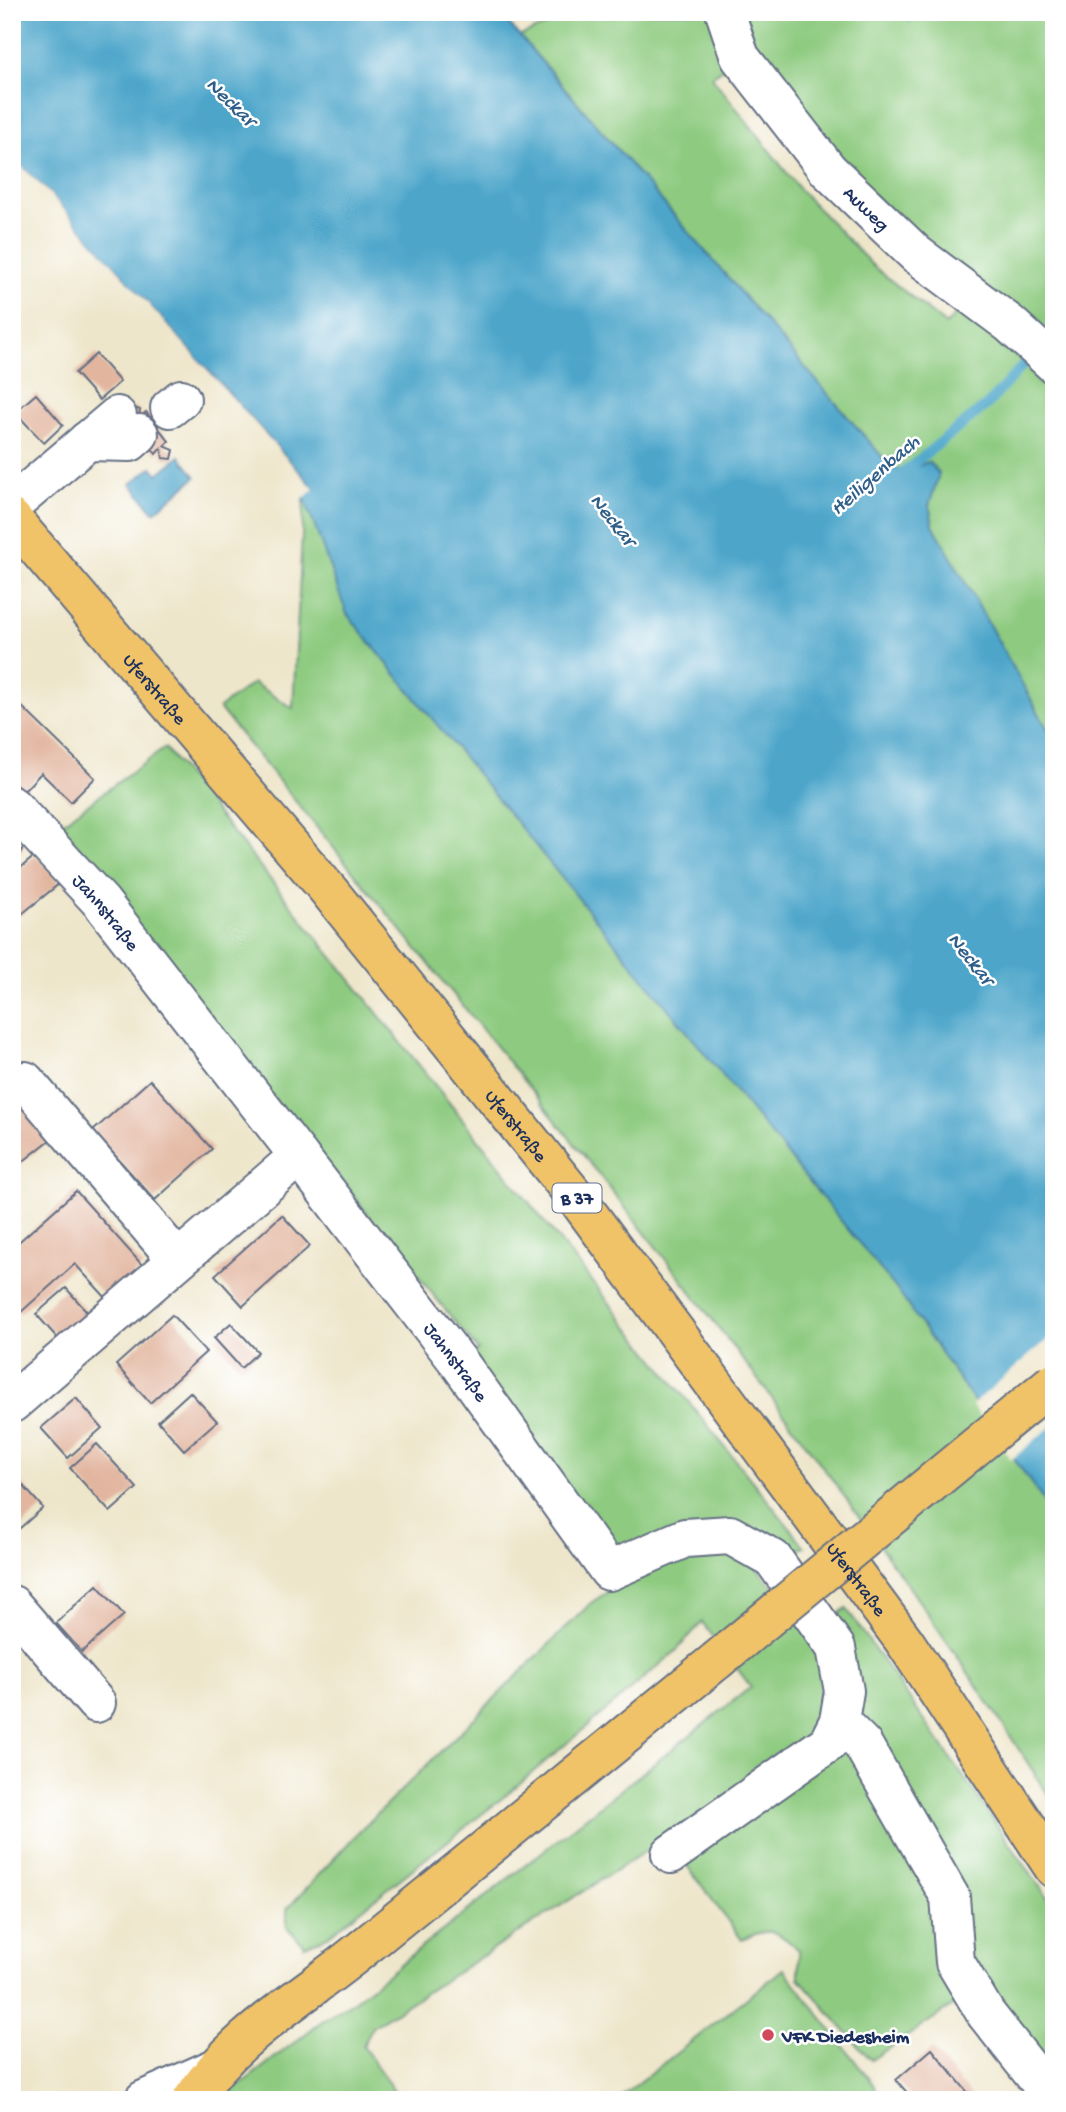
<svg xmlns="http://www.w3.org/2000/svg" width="1066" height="2112" font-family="'Gochi Hand',sans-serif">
<rect width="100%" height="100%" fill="#fff"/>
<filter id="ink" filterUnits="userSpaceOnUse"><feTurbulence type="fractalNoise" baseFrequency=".0143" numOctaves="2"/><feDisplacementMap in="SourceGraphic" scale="14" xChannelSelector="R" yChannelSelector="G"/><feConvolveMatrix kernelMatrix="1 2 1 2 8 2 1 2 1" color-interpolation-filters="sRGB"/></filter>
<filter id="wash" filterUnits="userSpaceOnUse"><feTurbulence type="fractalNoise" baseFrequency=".00686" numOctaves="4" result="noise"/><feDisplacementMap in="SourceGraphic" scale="28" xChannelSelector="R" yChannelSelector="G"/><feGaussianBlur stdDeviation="1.57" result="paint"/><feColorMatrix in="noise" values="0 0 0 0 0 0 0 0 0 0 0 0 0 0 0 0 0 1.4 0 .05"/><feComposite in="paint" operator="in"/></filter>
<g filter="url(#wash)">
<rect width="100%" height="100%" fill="#eee6cb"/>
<g fill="#8ecb80" stroke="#547d6f" stroke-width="2" fill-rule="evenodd">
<path d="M558,12H901L910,21L919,12H1054V735L1047,728L933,525L929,505L939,473L929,462L902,472L890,466L520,36L557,21ZM739,57L972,296L946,325L873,266L801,191L712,77Z"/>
<path d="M304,497L347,614L895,1287L1054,1516V1804C808,1415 510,1064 219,708L253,683L293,708Z"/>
<polygon points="165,748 805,1547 773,1559 730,1535 609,1571 460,1364 478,1350 55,828"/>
<polygon points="707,1545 738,1548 824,1643 828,1688 809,1735 767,1773 372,2027 363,2046 400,2100 228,2100 232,2091 322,2021 351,2003 751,1687 702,1622 676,1651 501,1799 328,1936 305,1946 287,1927 287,1909 354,1837 592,1602 649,1565"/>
<path d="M846,1608L1054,1907V2100L972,1993L871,2060L799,1978V1950C777,1931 770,1925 742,1940L682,1859L828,1743L830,1621Z"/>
<polygon points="784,1969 885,2100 617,2100"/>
</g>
<g fill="#4da6ca" stroke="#346a94" stroke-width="2">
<polygon points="12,12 499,12 890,466 902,472 929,462 939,474 929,505 933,525 1047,728 1054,735 1054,1516 895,1287 347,614 304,497 314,488 50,194 12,157"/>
<polygon points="180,456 196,477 154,512 131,484 152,467 158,474"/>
</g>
<g fill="#eee6cb">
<polygon points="12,157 50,194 314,489 302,500 301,495 309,488 48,196 12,162"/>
<polygon points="1054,1334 1054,1424 1011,1460 972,1405"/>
</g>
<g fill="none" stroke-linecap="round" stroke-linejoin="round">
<polyline stroke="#4da6ca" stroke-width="10" points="896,478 988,404 1032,355"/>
</g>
<g id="blocks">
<g fill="#e2b59f">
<polygon points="96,354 120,382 99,400 75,373"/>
<polygon points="36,394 63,425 44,443 15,412"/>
<polygon points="133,407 140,410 139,418 146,412 152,420 152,413 164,425 156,425 169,441 164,446 174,450 172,459 163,458 161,448 156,454 132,424"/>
<polygon points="12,697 95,778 71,802 41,773 23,792 12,781"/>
<polygon points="12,836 25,845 12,866"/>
<polygon points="36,855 60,883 12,922 12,875"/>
<polygon points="150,1080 212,1149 155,1200 93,1131"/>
<polygon points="12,1092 50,1140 21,1163 12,1152"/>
<polygon points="76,1191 143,1266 107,1299 75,1264 20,1313 12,1305 12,1248"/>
<polygon points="282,1215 310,1246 243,1306 215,1275"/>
<polygon points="66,1288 89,1314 60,1341 36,1314"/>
<polygon points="172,1315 206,1352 150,1403 116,1365"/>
<polygon points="231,1323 258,1352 241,1368 214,1338"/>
<polygon points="190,1392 217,1421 184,1450 158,1421"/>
<polygon points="76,1398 102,1428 68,1458 41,1428"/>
<polygon points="97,1444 137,1488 110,1512 70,1468"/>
<polygon points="20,1482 43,1508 12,1535 12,1489"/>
<polygon points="97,1585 124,1615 82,1652 56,1623"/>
<polygon points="932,2049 974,2100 907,2100 911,2097 896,2080"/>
</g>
</g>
</g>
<g filter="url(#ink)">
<use href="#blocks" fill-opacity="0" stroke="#656f84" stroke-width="2"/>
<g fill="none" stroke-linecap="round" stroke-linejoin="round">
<g stroke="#656f84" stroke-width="42">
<g id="minor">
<path id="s1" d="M725,12L740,57L828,170L916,254L1010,324L1054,364"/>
<polyline points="170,408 181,399"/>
<polyline points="87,441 130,442 139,434"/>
<polyline points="12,505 117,416"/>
<path id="s2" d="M12,806L101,902L299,1156L460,1364L609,1571L685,1538L730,1535L773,1559L836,1648L844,1691L839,1721L828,1743L671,1854"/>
<polyline points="25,1081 177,1259"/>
<polyline points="12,1403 299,1156"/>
<polyline points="12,1605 96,1703"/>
<polyline points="839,1721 863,1745 950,1897 955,1962 986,2014 1054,2100"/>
<polyline points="144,2100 211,2070"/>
</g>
</g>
<g stroke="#656f84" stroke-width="42">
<g id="major">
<path id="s3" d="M12,519L329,891L578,1200L905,1642L1054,1868"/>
<path d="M192,2100C232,2037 300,1999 357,1953C477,1856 596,1759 716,1661"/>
</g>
</g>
<use href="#minor" stroke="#fff" stroke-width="38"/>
<use href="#major" stroke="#f1c369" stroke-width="38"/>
<g stroke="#656f84" stroke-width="42" stroke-linecap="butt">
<polyline id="major-bridge" points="716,1661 1054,1382"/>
</g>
<use href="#major-bridge" stroke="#f1c369" stroke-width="38"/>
</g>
</g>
<circle fill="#d1495b" stroke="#fff" stroke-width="2.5" cx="768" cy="2035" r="7"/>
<g text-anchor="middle" stroke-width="5" stroke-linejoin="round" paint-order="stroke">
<rect fill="#fff" stroke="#5f6d8e" stroke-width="2" x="552.5" y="1183.5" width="49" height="29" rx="5"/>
<g font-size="18" font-weight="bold" fill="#1b2f5e">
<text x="577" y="1204">B 37</text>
</g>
<g font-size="19" fill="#1b2f5e" stroke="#fff">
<text dy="7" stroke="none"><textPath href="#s1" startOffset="245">Auweg</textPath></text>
<text dy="7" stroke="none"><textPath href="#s3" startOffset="222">Uferstraße</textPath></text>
<text dy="7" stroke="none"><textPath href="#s2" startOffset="142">Jahnstraße</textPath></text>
<text dy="7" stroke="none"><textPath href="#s3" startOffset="789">Uferstraße</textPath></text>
<text dy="7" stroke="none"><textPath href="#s2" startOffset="712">Jahnstraße</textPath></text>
<text dy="7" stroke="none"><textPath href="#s3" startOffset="1356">Uferstraße</textPath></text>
</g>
<g font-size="19" font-weight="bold" fill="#1b2f5e" stroke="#fff" text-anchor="start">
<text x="782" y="2042">VFK Diedesheim</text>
</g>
<g font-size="21" font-style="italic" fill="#2f5f89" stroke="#fff">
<text transform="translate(232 101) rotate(44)" y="7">Neckar</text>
<text transform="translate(874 474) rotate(-41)" y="7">Heiligenbach</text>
<text transform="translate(614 519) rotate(51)" y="7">Neckar</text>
<text transform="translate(972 958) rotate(51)" y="7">Neckar</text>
</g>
</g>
<rect width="1066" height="2112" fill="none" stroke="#fff" stroke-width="42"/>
</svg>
